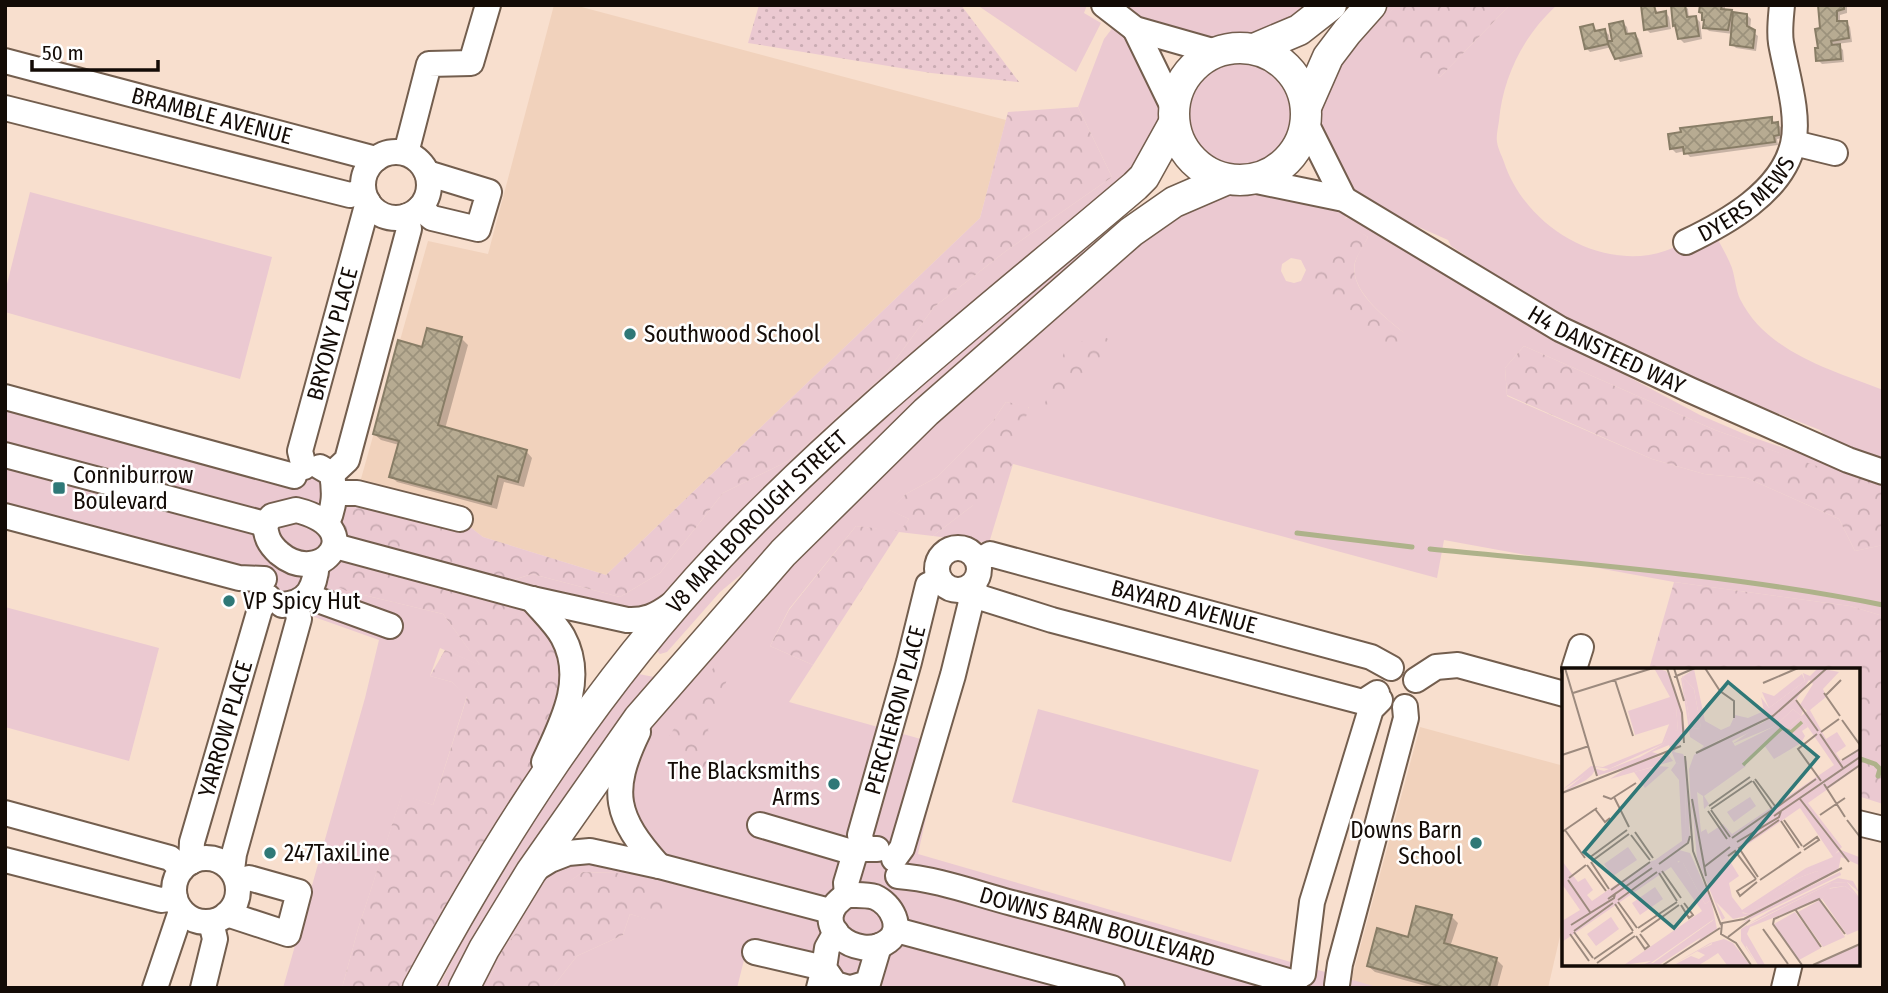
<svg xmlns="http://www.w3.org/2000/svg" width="1888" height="993" font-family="'Fira Sans Condensed',sans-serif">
<defs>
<pattern id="forest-crowns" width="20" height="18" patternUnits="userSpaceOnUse" patternTransform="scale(1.75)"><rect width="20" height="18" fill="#ebc9d1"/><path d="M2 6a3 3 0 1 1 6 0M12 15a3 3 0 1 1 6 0" fill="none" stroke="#c9abb2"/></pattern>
<pattern id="garden-dots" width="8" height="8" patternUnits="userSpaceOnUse" patternTransform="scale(1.75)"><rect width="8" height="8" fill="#ebc9d1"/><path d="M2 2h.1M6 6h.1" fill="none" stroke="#c9abb2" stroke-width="1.8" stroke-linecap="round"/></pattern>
<pattern id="building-cross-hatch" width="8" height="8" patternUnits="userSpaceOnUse" patternTransform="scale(1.75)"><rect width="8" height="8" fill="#b7ab92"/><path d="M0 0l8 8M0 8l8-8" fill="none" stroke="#9c927c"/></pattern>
</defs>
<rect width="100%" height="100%" fill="#f8dfce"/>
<g fill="#f1d2bc">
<polygon points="554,5 574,5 1006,120 980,218 606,575 483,537 459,519 357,493 428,241 488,254"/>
<polygon points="1420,727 1564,766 1564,919 1548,988 1375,988 1351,981"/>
</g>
<g fill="#ebc9d1" fill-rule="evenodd">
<polygon points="977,5 1087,5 1084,13 1101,23 1076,72"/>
<polygon points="1130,5 1331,5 1250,48 1228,49 1216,52 1136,29 1173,107 1144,177 657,615 489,588 532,574 620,597 660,573 723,493 788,461 886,373 934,307 1006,251 1112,177 1078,107 1104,39"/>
<path d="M1377,5H1396L1383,22L1440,77L1510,5H1557C1524,35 1503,76 1499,121C1498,128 1496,136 1497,142C1498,149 1502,156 1504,162C1523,220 1587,264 1649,255C1672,251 1691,239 1712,229C1719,242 1727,255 1732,268C1735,278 1736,290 1740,299C1767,353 1832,370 1883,390V472L1848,460L1820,430L1693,380L1600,337L1514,287L1451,246L1448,240L1396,217L1361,193L1358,207L1344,219L1351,216L1533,326L1700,415L1749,436L1845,469L1843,476L1715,430L1524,346L1505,368L1507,396L1652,459L1704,474L1747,478L1839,519L1855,551L1883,545V616L1850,606L1674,582L1444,540L1437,578L1013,464L989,543L933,536L972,506L1029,407L1006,402L993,421L937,477L906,494L890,510L909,519L900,532L856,526L789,609L770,646L813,665L789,702L942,745L918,854L1380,988H848L744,960L737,988H552L577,956L623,935L630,914L664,924L617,873L583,872L542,900L502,951L486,988H470L550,860L658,866L622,807L649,706L783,553L1131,232L1238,181L1252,180L1344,199L1306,107ZM1352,228L1368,237C1364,245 1357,254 1355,263C1349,290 1386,318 1404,333L1316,272L1329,251ZM1291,258L1301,260L1306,270L1301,281L1294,283L1286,281L1281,271L1282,264Z"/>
<circle cx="1240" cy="114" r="50"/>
<polygon points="30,192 272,257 240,379 5,312 5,292"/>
<path d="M1115,225L1122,234L772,549L720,592L667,652L660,654L657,651C681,623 704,593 729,567C849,442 981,333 1115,225Z"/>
<polygon points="5,403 287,471 344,464 347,591 443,614 481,666 440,648 430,676 452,682 467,696 433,805 402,795 358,929 342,988 283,988 365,698 379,640 258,597 5,514"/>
<polygon points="5,607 159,648 129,761 5,727"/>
<path d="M639,674L654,677L659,675L459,988H438C478,909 523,831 574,759C594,730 617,702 639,674Z"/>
<polygon points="1038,709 1259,770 1231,862 1012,802"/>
</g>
<g fill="url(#forest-crowns)">
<polygon points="1396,5 1510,5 1440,77 1402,47 1382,22"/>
<polygon points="1078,107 1112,177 1006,251 934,307 886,373 788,461 723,493 660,573 620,597 532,574 491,587 532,599 563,636 565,715 418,988 342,988 358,929 402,794 433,805 467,697 452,682 430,676 445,650 480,665 443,614 347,591 316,577 335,493 460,519 483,537 606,575 980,218 1008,112"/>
<path d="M1352,227L1368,237C1364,245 1358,254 1355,262C1348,290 1386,318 1404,333V345L1399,350C1382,340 1318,303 1314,284C1314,281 1314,277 1315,274C1320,255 1340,240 1352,227Z"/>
<polygon points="1099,333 1114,343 1061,398 1040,416 1065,350"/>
<polygon points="1524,346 1715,430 1842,475 1848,460 1883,472 1883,545 1855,551 1839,519 1747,478 1704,474 1652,459 1507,395 1505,368"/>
<polygon points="1006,402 1029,406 1013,464 972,506 933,536 899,532 813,665 770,646 789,610 856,526 900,531 909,519 889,510 906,494 937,477 993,421"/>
<polygon points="1674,582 1850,606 1883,616 1883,804 1858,796 1858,669 1649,669"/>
<path d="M719,659L731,669L708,730L716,747L711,766L695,778C670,774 667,768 664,744Z"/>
<polygon points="583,872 617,873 664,894 664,925 630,914 623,935 577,956 552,988 486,988 502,951 542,899"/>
</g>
<polygon fill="url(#garden-dots)" points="759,5 961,5 1019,82 931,73 748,43"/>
<g fill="#0003">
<polygon points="1654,5 1658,15 1666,13 1669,17 1671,29 1650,33 1646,29"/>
<polygon points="1684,5 1688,9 1689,19 1696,18 1700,22 1702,39 1684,43 1680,39 1678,28 1675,25"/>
<polygon points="1701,5 1725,5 1725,11 1734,15 1747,15 1751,19 1750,30 1758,36 1756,51 1736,48 1732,44 1733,34 1709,31 1705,27 1704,15 1701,12"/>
<polygon points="1820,5 1847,5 1847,13 1840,15 1840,23 1846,22 1850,27 1852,42 1837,44 1843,50 1844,62 1822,64 1818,60 1822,29"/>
<polygon points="1623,23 1627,27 1629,36 1635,35 1639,39 1643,57 1620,62 1612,47 1590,52 1586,48 1593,25 1597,33 1605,31 1609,35 1610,42 1614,42"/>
<polygon points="1771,119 1782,128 1782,138 1777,139 1778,145 1690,157 1685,151 1676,153 1672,149"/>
<polygon points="428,330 462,339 468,345 445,429 526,451 532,458 524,487 504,482 497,509 397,482 391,476 399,445 381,440 374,434 423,349"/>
<polygon points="1451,916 1458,923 1450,947 1496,959 1503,966 1497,988 1433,988 1375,972 1368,966 1409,939"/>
</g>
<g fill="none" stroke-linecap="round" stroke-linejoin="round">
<g stroke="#aeb28a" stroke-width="5">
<polyline points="1297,533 1412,547"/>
<path d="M1430,549C1581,564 1734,575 1883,605"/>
<polyline points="1858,758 1875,764 1880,769 1878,776"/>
</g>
</g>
<g fill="url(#building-cross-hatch)" stroke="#887d66" stroke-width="2">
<polygon points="1641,5 1654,5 1656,13 1666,11 1667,26 1644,30"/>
<polygon points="1671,5 1685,5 1687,17 1696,16 1699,36 1678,39 1675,25 1673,26"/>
<polygon points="1700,5 1722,5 1721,9 1732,10 1728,30 1703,28 1704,20 1702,20 1702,13 1699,12"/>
<polygon points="1818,5 1844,5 1844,9 1837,11 1837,21 1847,21 1849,38 1831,41 1832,45 1840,44 1841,59 1816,61 1815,48 1818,48 1815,29 1820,28"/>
<polygon points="1733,12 1747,14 1747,26 1755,30 1753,48 1730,45"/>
<polygon points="1623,21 1626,34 1635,33 1641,53 1615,59 1608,44 1608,41 1612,41 1609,24"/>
<polygon points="1593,24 1595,31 1605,29 1608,44 1585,49 1580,27"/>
<polygon points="1772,117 1772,123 1778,122 1779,135 1774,136 1775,142 1684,154 1683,147 1670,149 1668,134 1681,132 1680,128"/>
<polygon points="427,328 462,337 438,425 527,450 518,482 498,476 491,504 389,477 399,441 373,434 398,340 422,347"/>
<polygon points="1416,906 1452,915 1444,943 1497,958 1489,988 1446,988 1367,966 1377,928 1408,937"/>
</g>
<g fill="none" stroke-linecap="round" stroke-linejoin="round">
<g stroke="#735e4e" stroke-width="28">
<g id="minor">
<polyline points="1104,5 1135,29 1216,52"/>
<polyline points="1135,29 1173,107"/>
<path id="s1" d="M5,61L376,159"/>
<polyline points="5,108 350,195 363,191"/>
<polyline points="1306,123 1344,199"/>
<polyline points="1794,143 1835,153"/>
<circle cx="396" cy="185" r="33"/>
<polyline points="406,153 429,64 471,63 488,5"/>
<path id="s2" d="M1252,180L1344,199L1560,329L1690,390L1848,460L1883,472"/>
<polyline points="420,208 432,218 478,229 489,192 427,173"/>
<path id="s3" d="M1686,242C1726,223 1782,192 1793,144C1800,115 1786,72 1781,43C1779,31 1781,17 1782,5"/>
<polyline points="5,397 294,476"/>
<polyline points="5,455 265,524"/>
<path id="s4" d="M304,467L300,451L368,202"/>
<path d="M320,467L332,474C335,492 335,506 327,523"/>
<polyline points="332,474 347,460 409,229 407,216"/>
<polyline points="335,493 357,493 460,519"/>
<path d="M296,510C371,528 321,589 279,553C269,544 266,537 265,524L272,516Z"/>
<polyline points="5,516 239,578 264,579"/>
<path d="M335,546L532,599L627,620C645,621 656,616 671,605"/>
<circle cx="958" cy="569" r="21"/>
<path id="s5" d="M978,561L990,554L1371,657L1391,668"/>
<polyline points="972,586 979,597 1052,620 1363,702 1377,693"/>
<polyline points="307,596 390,626"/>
<path d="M532,599C542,611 556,624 563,637C586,679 562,723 544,762"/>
<path d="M282,605C309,603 315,587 317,563"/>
<polyline points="1574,669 1581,647"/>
<polyline points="1416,680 1436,667 1458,665 1564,694"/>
<path d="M638,732C609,792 615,817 659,866"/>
<polyline points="5,813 170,858 182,869"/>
<polyline points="1858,823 1883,829"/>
<polyline points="760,825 855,853"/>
<path id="s6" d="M863,849L860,835L909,662L928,585L940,580"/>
<circle cx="206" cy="890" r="32"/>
<polyline points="894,859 902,848 953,675 971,602 966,589"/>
<polyline points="5,860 161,900 175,898"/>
<path id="s7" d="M191,862L192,842L260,609L268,597"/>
<polyline points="232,870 234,854 299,619 296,604"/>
<polyline points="532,871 550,860 568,853 590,851 659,866 830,911"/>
<path id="s8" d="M898,876C938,879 974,893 1012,903C1107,927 1201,956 1295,983"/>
<path d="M847,895C856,895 866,894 875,897C891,904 905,928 888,941C858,964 803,922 847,895Z"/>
<polyline points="847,895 846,883 855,853 863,849 877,849"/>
<polyline points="227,914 288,934 299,892 249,878 238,882"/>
<polyline points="896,930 1112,988"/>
<polyline points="836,932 827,948 824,968 835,984 849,988"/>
<polyline points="755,952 824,968 819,988"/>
<polyline points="1303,974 1312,902 1371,709 1380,700"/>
<polyline points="1337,985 1340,964 1406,718 1405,707"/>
<polyline points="155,988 181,911"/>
<polyline points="203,988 215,939 211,922"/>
<polyline points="851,988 868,983 879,946"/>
<polyline points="1784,988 1790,963"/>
</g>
</g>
<g stroke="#735e4e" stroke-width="33">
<g id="major">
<circle cx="1240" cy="114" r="66"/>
<polyline points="1254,49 1299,30 1331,5"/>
<polyline points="1306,107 1328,57 1347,32 1371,5"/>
<path id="s9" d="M418,988C503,831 597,686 720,555C847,420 994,306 1135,186L1144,177L1174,123"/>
<polyline points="464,988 484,949 531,872 639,718 783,553 926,412 1131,232 1174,202 1225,180"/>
</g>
</g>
<use href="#minor" stroke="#fff" stroke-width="24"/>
<use href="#major" stroke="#fff" stroke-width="30"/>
</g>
<g fill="#2f7877" stroke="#fff" stroke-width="2.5">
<circle cx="630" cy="334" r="7"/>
<rect x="52" y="481" width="14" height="14" rx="3.5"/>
<circle cx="229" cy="601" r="7"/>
<circle cx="834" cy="784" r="7"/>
<circle cx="1476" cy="843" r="7"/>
<circle cx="270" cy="853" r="7"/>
</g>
<g text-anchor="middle" stroke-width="5" stroke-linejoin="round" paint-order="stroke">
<g font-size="23" fill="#130b06" stroke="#fff">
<text dy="8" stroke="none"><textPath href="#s1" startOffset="214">BRAMBLE AVENUE</textPath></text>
<text dy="8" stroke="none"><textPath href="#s3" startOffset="75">DYERS MEWS</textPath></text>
<text dy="8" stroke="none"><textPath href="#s4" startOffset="138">BRYONY PLACE</textPath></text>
<text dy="8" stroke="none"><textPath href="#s2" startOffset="397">H4 DANSTEED WAY</textPath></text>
<text dy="8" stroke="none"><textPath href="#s9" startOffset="579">V8 MARLBOROUGH STREET</textPath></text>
<text dy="8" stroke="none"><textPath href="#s5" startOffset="215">BAYARD AVENUE</textPath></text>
<text dy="8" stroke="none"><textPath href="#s6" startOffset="144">PERCHERON PLACE</textPath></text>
<text dy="8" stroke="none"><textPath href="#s7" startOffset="138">YARROW PLACE</textPath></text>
<text dy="8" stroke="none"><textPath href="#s8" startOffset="206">DOWNS BARN BOULEVARD</textPath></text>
</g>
<g font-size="23" fill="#130b06" stroke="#fff" text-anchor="start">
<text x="644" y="342">Southwood School</text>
<text x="73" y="483">Conniburrow<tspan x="73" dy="26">Boulevard</tspan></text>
<text x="243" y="609">VP Spicy Hut</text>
<text x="820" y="779" text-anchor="end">The Blacksmiths<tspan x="820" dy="26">Arms</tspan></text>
<text x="1462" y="838" text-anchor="end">Downs Barn<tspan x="1462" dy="26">School</tspan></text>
<text x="284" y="861">247TaxiLine</text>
</g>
</g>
<g transform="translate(1562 668)">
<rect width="298" height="298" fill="#f8dfce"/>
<path d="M92,0L104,3L113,19L124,65L112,84L121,86L125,94L128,172L113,185L124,168L123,98L114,95L107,77L90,84L100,87L35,108L33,102L30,107L24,112L0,125L31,100L42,103L78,89L101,76L109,61L116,63L114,39L108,56L73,67L66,43L108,29ZM256,0L277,4L261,21L264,29L248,42L264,71L275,64L284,78L274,85L279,93L297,80V99L246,135L280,179L273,186L279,182L297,189V197L279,189L276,203L238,223L278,204L279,207L178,256L193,246L171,251L154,234L163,250L160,252L135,190L130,135L131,174L127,101L132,87L142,78L128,69L119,10L132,1L143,53L159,62L168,58L173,47L186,50L202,43L199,29L207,40L243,13L241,5L248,8ZM120,8L132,21L139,60L129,61ZM247,12L251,16L238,37L245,43L239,48L231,41L213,58L173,78L170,73L192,62L205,53L144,78L211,48L234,32ZM239,49L272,97L170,166L161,156L146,166L144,161L139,164L135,124L141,128L142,141L147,136L142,128L184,98L181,94ZM238,140L271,189L244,200L180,242L170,229L167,215L177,208L166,190ZM255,203L257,207L240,218L186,246L180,245L231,212ZM106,86L111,93L48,111L69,97ZM188,129L194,138L172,154L165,144ZM66,179L75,192L51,208L42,196ZM112,191L119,192L115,194L121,195L143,236L149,232L155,261L101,297L136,273L152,251L86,297H81L89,293L62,297L140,243L109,199L0,274V253L18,242L0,216V193L16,214L23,210L31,222L25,227L30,233L87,194L93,192L102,198ZM276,210L291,213L297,224L285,214L269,215L185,257L184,279L195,297L179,273V261L185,257L208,243ZM283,218L297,229V262L285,267L260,231L266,221ZM93,219L101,231L78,247L70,235ZM258,232L283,269L261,279L236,244ZM233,244L259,280L237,292L212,256ZM49,249L57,261L34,278L25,266ZM162,271L171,275L188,297H165L156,285L147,291L150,275L110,297L148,275ZM297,276V297H251Z" fill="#ebc9d1" fill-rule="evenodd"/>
<path d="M240,6L243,13L207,40L200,24L212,28ZM120,8L132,21L139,60L129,61ZM234,32L241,43L239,48L231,41L213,58L170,76ZM114,38L116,63L109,62L101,76L47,101L35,99L0,122L29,98L41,99L100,75ZM239,49L246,59L240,63L243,68L239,75L212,91L202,77ZM114,95L123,97L124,168L117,182L128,185L149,232L143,236L121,195L116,197L118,192L99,200L93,192L120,173L117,112L109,102ZM255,203L258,207L240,218L186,246L180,244L231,212ZM285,214L297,229L283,218L268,220L260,231L188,259L185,266L203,297H196L180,271L183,259L269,215ZM153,251L150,262L97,297H70L91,295ZM153,275L147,291L137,297H112L129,288L137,291L143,287L135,283Z" fill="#ebc9d1"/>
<path d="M96,98L107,99L83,120L72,104Z" fill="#ebc9d1"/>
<path fill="none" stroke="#aeb28a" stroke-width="3.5" d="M181,97L220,60L229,64L240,54"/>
<path fill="none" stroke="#9c8a7e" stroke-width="2" d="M3,0L35,108M105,0L120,45L122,75M112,0L122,33M143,0L158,23L172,33V50M112,9L133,0M53,12L71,68M201,15L236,0M11,25L91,0M262,25L278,48M264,27L279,12M234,32L256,63M144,39L158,23M280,52L298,77M259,64L277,51M255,66L236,81L259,113M258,66L281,100M134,85L211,48L265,0M0,87L27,78M123,88L131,183L159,257M280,92L298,81M193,111L213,138M191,113L210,141M262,116L283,149M265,120L298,97M0,125L119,78M41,128L49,131L74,115M52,129L67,159M130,131L144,208M238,131L287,194M147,138L188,109M215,139L254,111M33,141L43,154L48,150M149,141L190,113M149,142L168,169M146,143L165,171M219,143L298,89M258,147L283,130M222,152L240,178M285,152L298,169M219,153L237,180M3,162L23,190M0,164L35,140M73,164L91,190M69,167L88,192M170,170L210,142M175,174L217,149L219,143L212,148M241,179L255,169L257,172L242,182M166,188L173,183L194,211M27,190L65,162M30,193L67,166M29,194L47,221M97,196L126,175L128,168M25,197L44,223M142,199L168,179M100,203L119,230M97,205L115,233M196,209L177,180L217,152M7,210L24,197M194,211L175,223L178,228L195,214M6,212L28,244M198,212L239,184M49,222L88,194M53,226L90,200M56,232L95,204M56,234L75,260M53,236L71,263M119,237L127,250L131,247L122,235M233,241L259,279M9,257L52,230L53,226L46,231M76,260L115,234M201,261L226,296M12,263L51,235M12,264L31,290M79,264L117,237M8,266L27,293M74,268L83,281L87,278L78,266M166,269L188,252M32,291L71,264M35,295L73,268M101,297L158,260M189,297L174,275L159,266L160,255L182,251L280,200M240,297L211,256L212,251L257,231L283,266M251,297L298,276"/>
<path fill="#2f7877" fill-opacity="0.15" stroke="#2f7877" stroke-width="3.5" d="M166,14L256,89L112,260L22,184Z"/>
<rect width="298" height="298" fill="none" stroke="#130b06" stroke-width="3.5"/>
</g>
<rect width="1888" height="993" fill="none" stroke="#130b06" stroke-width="14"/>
<path d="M32 60v10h126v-10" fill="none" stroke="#130b06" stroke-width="3.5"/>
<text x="42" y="60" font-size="21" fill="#130b06" stroke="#ffffff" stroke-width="5" paint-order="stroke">50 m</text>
</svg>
